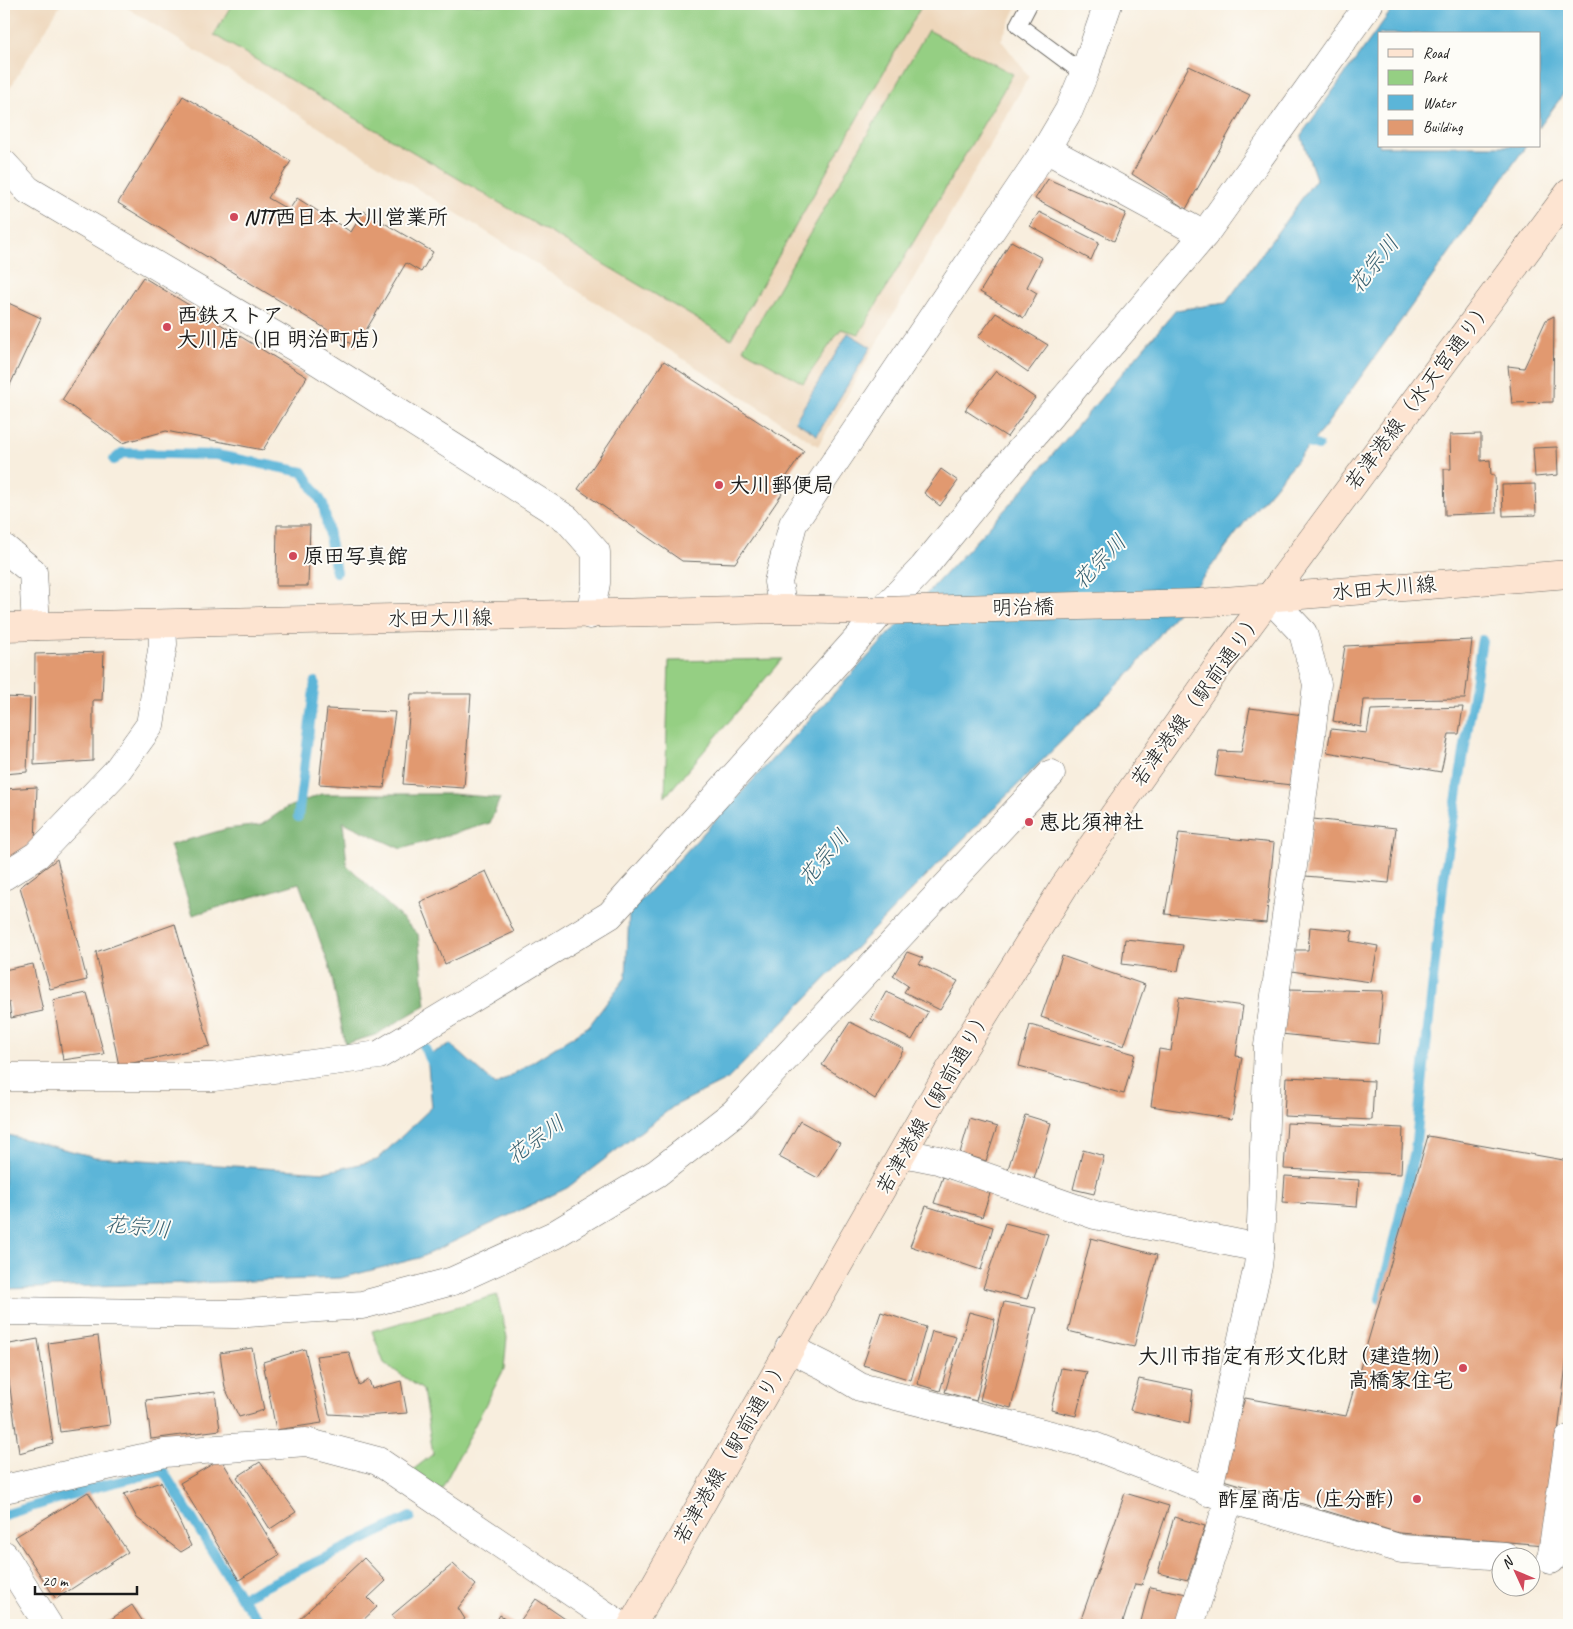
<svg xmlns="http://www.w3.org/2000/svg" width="1573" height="1629" font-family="Caveat,'Klee One',sans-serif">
<rect width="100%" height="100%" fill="#fdfcf7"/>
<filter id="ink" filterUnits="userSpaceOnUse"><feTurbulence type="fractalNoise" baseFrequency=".02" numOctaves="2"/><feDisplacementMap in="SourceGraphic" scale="10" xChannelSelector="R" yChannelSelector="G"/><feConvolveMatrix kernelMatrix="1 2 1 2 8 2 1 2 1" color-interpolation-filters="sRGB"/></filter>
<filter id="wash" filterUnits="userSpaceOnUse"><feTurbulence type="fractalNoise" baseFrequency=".0096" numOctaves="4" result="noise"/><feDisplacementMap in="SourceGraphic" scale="20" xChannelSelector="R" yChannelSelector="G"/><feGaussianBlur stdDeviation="1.12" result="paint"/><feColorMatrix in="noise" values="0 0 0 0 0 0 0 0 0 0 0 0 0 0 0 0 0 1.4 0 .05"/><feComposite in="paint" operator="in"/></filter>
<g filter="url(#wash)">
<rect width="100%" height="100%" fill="#f8eede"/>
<g fill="#eed7bb">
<polygon points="4,4 61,4 4,98"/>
<polygon points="121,4 1018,4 1001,40 1029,76 818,446 493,236"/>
</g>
<g fill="#95cf83" stroke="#587650">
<polygon points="232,4 920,4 922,5 731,339 214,35"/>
<polygon points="928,30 1013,74 859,334 841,329 803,383 743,349"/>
<polygon points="782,659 665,797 669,661"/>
<polygon points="497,1295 507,1337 504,1369 438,1496 409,1473 433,1454 423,1390 384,1363 372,1331"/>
</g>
<polygon fill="#78b271" stroke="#4a6746" points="321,794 452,794 500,798 490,823 401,849 343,822 347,865 418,934 426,1005 375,1035 345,1044 330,968 299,883 193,915 170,845 226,829 261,825 286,808"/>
<g fill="#5bb5d8" stroke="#3c687a">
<polygon points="1396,4 1569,4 1569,86 1539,128 1539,34 1379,34 1379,146 1526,146 1324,428 1248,518 1132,671 908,894 728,1079 674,1106 567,1188 419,1258 341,1278 4,1289 4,1134 95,1157 325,1172 377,1160 432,1107 427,1056 450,1044 496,1085 589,1026 626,977 629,913 1013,501 1176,310 1226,303 1316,179 1301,135"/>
<polygon points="848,333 871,347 817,435 795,421"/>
</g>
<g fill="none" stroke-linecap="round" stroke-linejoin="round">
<g stroke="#5bb5d8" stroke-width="10">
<polyline points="1298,440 1318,446"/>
<polyline points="114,460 122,453 217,455 303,472 323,504 336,572"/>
<polyline points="298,817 315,682"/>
<polyline points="424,1047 434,1066"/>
<polyline points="1380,1299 1415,1151 1444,877 1482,640"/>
<polyline points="4,1515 100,1486 163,1471 241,1598 263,1625"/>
<polyline points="241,1598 410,1517"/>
</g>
</g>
<g id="blocks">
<g fill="#e19970">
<polygon points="1189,66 1250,95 1186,209 1132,174"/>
<polygon points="183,96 291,161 268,198 289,210 297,198 351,232 364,211 433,252 421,272 406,263 356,347 118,203"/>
<polygon points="1048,179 1126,213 1114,241 1035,199"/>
<polygon points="1039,212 1099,242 1091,260 1030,226"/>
<polygon points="1011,241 1042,258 1027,287 1037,293 1024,318 980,292"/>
<polygon points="143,277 307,377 263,450 166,431 122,443 62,400"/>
<polygon points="4,301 41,318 4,398"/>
<polygon points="996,313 1048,345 1028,372 978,337"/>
<polygon points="1554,316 1553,402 1512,403 1508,366 1524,368 1546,320"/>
<polygon points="664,361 804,451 778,489 782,494 735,563 682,561 578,489"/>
<polygon points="996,371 1035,398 1007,437 965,410"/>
<polygon points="1481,434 1481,461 1490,460 1491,475 1495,475 1496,513 1445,515 1444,469 1451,469 1450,435"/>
<polygon points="1557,447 1558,475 1535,477 1533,448"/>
<polygon points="941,469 958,481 940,506 924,493"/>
<polygon points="1535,484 1536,515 1503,516 1502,485"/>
<polygon points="277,525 310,525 308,586 276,586"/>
<polygon points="1472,640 1465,699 1364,700 1361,727 1333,721 1345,646"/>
<polygon points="104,652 102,700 93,700 93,761 34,765 35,654"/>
<polygon points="411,694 471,694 464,788 403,784"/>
<polygon points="4,697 30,698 27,772 4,774"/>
<polygon points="1463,707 1459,734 1449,734 1441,772 1327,752 1331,729 1367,733 1371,710"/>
<polygon points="1250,708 1303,715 1291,785 1215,776 1219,751 1241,752"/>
<polygon points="327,709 395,712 384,788 319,784"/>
<polygon points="37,787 35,843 4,862 4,789"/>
<polygon points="1313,819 1396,828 1389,883 1305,876"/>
<polygon points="1179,833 1274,843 1266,923 1165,914"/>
<polygon points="57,859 87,980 50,989 20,887"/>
<polygon points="486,871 514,932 445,964 420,902"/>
<polygon points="175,924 210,1046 119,1066 96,952"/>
<polygon points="1310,927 1353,931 1350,941 1378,946 1371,982 1291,971 1293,950 1308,950"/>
<polygon points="1125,939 1183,945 1178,971 1122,964"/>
<polygon points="907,952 923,958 919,964 958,981 940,1010 904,992 908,986 893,976"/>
<polygon points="1062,956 1145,985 1124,1046 1041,1017"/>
<polygon points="33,964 43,1011 11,1018 9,1002 4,1004 4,970"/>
<polygon points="1288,989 1383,991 1378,1044 1281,1034"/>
<polygon points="886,992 928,1012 912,1040 871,1019"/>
<polygon points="87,993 104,1054 63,1060 53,1000"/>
<polygon points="1179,997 1243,1006 1236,1056 1242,1057 1232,1119 1151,1106 1159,1049 1171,1051"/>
<polygon points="850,1022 904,1049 875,1099 822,1065"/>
<polygon points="1030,1025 1135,1054 1124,1094 1019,1066"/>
<polygon points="1286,1077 1374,1081 1372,1120 1284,1116"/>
<polygon points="1025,1115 1051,1123 1034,1179 1007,1172"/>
<polygon points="970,1119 997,1127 986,1161 960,1153"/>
<polygon points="800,1121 840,1143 818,1178 779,1157"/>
<polygon points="1287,1123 1403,1128 1401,1174 1284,1169"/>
<polygon points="1428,1136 1569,1161 1569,1338 1545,1545 1399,1533 1220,1479 1245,1398 1346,1416"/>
<polygon points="1083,1150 1104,1156 1094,1194 1073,1189"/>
<polygon points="1285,1176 1359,1180 1357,1207 1283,1202"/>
<polygon points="943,1177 991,1190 982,1217 934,1203"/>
<polygon points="926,1206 993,1227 981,1270 910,1246"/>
<polygon points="1005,1223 1048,1234 1027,1299 983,1288"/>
<polygon points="1091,1238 1157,1255 1134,1347 1068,1331"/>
<polygon points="1004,1302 1036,1308 1011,1408 980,1400"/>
<polygon points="881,1312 926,1327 911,1380 863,1365"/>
<polygon points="969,1312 995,1319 976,1401 945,1392"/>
<polygon points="932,1331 956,1337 940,1391 917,1384"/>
<polygon points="98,1336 110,1425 60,1432 48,1343"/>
<polygon points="38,1339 53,1444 19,1453 4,1345"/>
<polygon points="252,1348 264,1410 239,1417 225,1388 220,1353"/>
<polygon points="305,1349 322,1423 276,1430 263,1362"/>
<polygon points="349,1352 359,1385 369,1380 372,1389 401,1381 407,1413 364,1416 329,1414 316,1356"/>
<polygon points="1061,1368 1087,1372 1076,1416 1051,1410"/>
<polygon points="1139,1379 1193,1390 1189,1424 1130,1410"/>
<polygon points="215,1392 220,1430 151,1439 146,1400"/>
<polygon points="221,1459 279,1555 239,1580 180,1483"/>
<polygon points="260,1462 296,1512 270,1529 237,1477"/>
<polygon points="161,1482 191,1546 181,1552 137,1518 124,1494"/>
<polygon points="88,1492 128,1552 56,1599 15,1537"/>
<polygon points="1125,1493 1169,1506 1142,1585 1135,1584 1122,1625 1079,1625"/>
<polygon points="1174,1517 1205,1526 1188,1580 1158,1573"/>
<polygon points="364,1558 386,1581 368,1598 377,1607 358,1625 293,1625"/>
<polygon points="453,1564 476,1585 458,1608 465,1619 457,1625 400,1625 392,1615"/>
<polygon points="1150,1587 1187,1594 1177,1625 1140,1625"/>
<polygon points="536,1599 574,1625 526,1625 520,1621"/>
<polygon points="132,1605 145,1625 102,1625"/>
<polygon points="500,1615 516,1625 494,1625"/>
</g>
</g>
</g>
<g filter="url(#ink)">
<use href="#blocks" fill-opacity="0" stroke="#696660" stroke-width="1"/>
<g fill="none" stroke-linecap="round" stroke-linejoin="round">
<g stroke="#696660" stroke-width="18">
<polyline id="service" points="1029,4 1018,25 1084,74"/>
</g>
<g stroke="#696660" stroke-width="29">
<g id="minor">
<polyline points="1046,149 1204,235"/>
<polyline points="4,164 28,190"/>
<polyline points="4,548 33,572 36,626"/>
<polyline points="4,876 37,855 116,772 150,725 163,644 162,624"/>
<polyline points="4,1077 214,1077 379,1055 610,915 885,608 923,568 990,486 1204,235 1369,4"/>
<polyline points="903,1153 938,1160 1095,1215 1260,1248"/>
<polyline points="4,1311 235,1314 362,1305 453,1281 554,1235 657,1173 734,1113 1051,774"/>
<polyline points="789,1348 825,1366 860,1387 1091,1445 1229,1499 1402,1549 1505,1556"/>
<polyline points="4,1489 165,1453 306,1442 378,1461 620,1625"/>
<polyline points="1208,1492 1258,1266 1260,1248 1268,1046 1311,736 1317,684 1303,633 1269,597"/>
<polyline points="4,1555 48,1625"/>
<polyline points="1551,1560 1569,1439"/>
<polyline points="1190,1625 1229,1499"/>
</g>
</g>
<g stroke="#696660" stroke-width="29">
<g id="tertiary">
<polyline points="28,190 308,355 567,519 596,552 596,583 590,615"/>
<polyline points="783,609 778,582 793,524 1046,149 1069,110 1084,74 1108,4"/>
</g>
</g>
<g stroke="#696660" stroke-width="29">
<g id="secondary">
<polyline points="1199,603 1569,574"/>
<polyline points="4,627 783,609 877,611"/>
<polyline points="632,1625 948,1073 1065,885 1217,668 1569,193"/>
</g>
</g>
<use href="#service" stroke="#fff" stroke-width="16"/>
<use href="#minor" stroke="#fff" stroke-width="28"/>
<use href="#tertiary" stroke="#fff" stroke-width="28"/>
<use href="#secondary" stroke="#fde4d1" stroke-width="28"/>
<g stroke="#696660" stroke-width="29" stroke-linecap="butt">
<polyline id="secondary-bridge" points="877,611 1199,603"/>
</g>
<use href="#secondary-bridge" stroke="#fde4d1" stroke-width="28"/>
</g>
</g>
<g fill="#d1495b" stroke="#fdfcf7" stroke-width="2">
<circle cx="234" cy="217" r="5"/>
<circle cx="167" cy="327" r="5"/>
<circle cx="719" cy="485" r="5"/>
<circle cx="293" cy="556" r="5"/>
<circle cx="1029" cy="822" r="5"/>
<circle cx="1463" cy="1368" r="5"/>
<circle cx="1417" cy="1499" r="5"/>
</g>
<g text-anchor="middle" stroke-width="4" stroke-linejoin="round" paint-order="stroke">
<g font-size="21" font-weight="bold" fill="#1c1c1c" stroke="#fdfcf7" text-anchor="start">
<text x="244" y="224">NTT西日本 大川営業所</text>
<text x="177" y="322">西鉄ストア<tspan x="177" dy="24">大川店（旧 明治町店）</tspan></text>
<text x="729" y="492">大川郵便局</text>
<text x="303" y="563">原田写真館</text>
<text x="1039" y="829">恵比須神社</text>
<text x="1453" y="1363" text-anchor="end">大川市指定有形文化財（建造物）<tspan x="1453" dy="24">高橋家住宅</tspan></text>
<text x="1407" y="1506" text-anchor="end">酢屋商店（庄分酢）</text>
</g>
<g font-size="21" fill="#1c1c1c" stroke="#fdfcf7">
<text transform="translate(1419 395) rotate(-53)" y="7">若津港線（水天宮通り）</text>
<text transform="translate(1384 588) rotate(-5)" y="7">水田大川線</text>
<text transform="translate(1023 607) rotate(-1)" y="7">明治橋</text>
<text transform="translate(440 618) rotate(-1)" y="7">水田大川線</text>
<text transform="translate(1197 699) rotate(-54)" y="7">若津港線（駅前通り）</text>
<text transform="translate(934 1101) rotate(-60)" y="7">若津港線（駅前通り）</text>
<text transform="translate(731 1451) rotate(-60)" y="7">若津港線（駅前通り）</text>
</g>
<g font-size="22" font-style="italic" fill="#386171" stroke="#fdfcf7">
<text transform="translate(1373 264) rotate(-51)" y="8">花宗川</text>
<text transform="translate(1099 561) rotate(-46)" y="8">花宗川</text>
<text transform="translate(823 857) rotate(-50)" y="8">花宗川</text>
<text transform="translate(535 1139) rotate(-36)" y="8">花宗川</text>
<text transform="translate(138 1226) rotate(6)" y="8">花宗川</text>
</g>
</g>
<rect width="1573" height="1629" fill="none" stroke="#fdfcf7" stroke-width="20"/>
<rect x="1378" y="32" width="162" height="115" fill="#fdfcf7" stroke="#a3a29f"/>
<rect x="1388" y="49" width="25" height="8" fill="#fde4d1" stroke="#a3a29f"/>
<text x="1423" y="58" font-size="15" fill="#1c1c1c">Road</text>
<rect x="1388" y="70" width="25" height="15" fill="#95cf83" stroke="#a3a29f"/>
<text x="1423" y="82" font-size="15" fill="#1c1c1c">Park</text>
<rect x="1388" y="95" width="25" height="15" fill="#5bb5d8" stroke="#a3a29f"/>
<text x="1423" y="108" font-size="15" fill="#1c1c1c">Water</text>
<rect x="1388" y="120" width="25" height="15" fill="#e19970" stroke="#a3a29f"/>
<text x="1423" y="132" font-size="15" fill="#1c1c1c">Building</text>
<g transform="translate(1516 1572) rotate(314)"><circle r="24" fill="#fdfcf7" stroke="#a3a29f"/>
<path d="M0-4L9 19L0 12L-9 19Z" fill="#d1495b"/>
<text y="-8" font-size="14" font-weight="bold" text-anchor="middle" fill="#1c1c1c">N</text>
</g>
<path d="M35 1586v8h102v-8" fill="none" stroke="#1c1c1c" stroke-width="2.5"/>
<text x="42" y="1586" font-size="15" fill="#1c1c1c" stroke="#fdfcf7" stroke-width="4" paint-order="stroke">20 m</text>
</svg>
